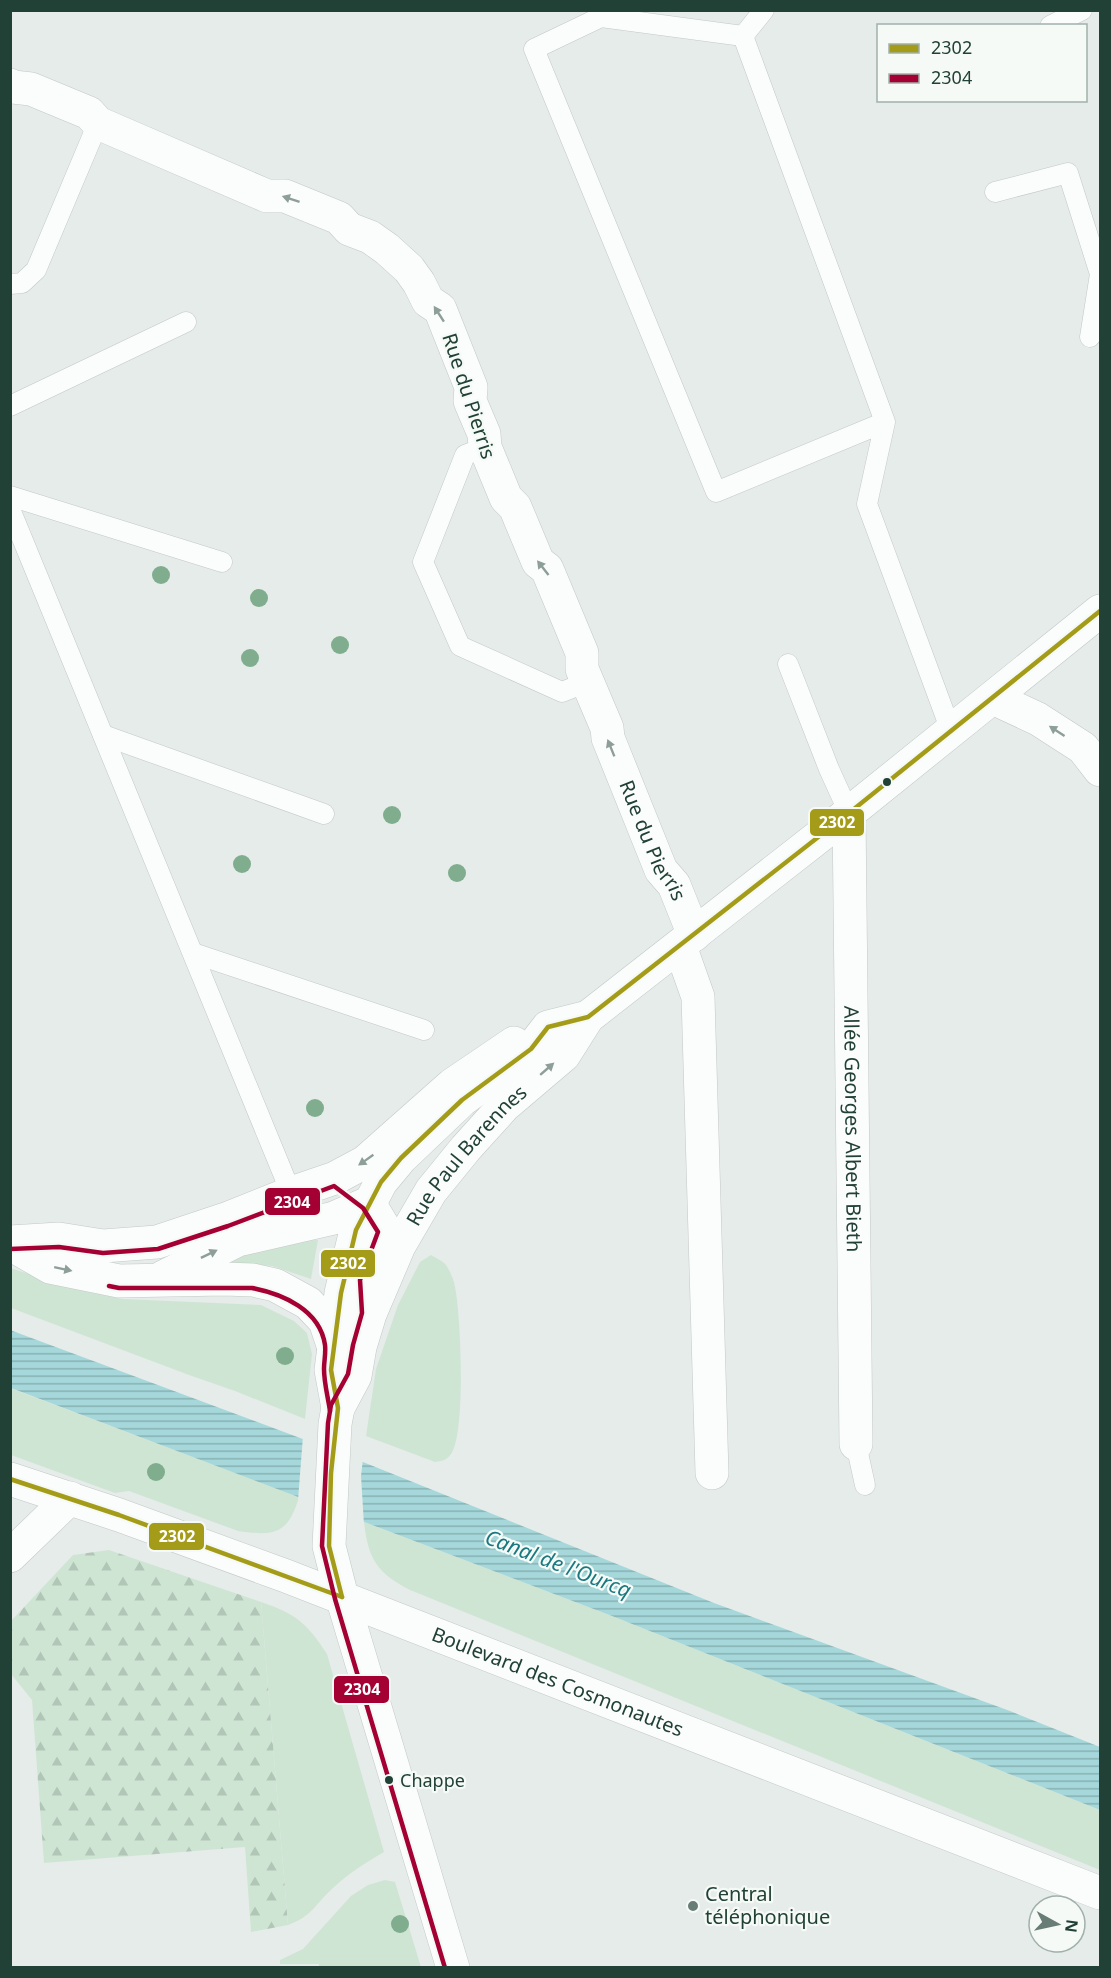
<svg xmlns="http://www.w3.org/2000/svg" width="1111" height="1978" font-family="'Noto Sans',sans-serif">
<defs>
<pattern id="forest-firs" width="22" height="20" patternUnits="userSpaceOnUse" patternTransform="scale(1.5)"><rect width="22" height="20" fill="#cfe5d4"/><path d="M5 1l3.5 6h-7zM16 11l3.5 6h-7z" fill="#b1c6b7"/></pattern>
<pattern id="water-rules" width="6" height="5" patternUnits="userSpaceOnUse" patternTransform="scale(1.5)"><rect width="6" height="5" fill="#a6d8db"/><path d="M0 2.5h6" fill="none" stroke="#87b1b2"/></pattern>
</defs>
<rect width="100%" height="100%" fill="#e6ece9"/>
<g fill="#cfe5d4">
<path d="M318,1240L311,1279L272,1266L226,1262C261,1248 280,1242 318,1240Z"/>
<path d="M431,1255C436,1258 443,1261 446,1265C450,1271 454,1280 455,1287C461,1315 466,1433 451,1454C447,1460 442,1461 435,1462L366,1436L376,1369L398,1305L420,1262Z"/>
<polygon points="10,1268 84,1291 123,1299 261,1305 294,1321 307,1333 312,1354 305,1419 235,1391 189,1375 11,1308"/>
<path d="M10,1388L299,1497C288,1535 274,1536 238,1531L129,1491L115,1493L11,1455Z"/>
<path d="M364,1522L612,1616L1100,1810V1870L410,1590C377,1573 368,1559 364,1522Z"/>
<path d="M261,1602C296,1614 306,1622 327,1654L384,1852C365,1863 349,1873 334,1887C315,1904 313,1916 288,1925Z"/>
<polygon points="385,1880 395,1882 421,1967 319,1968 319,1964 280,1964 280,1960 303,1949 351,1896 368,1885"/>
</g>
<polygon fill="url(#forest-firs)" points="109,1550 261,1602 288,1925 251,1932 245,1847 44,1863 32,1700 11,1674 11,1621 73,1555"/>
<polygon fill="url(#water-rules)" points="10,1330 343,1454 714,1603 1010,1711 1100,1747 1100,1810 612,1616 11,1388"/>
<polygon fill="#e6ece9" points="303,1436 363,1459 361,1476 364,1525 298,1500"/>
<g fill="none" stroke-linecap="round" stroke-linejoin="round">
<g stroke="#c3c9c6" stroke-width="21">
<g id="lane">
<polyline points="1050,26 1082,10"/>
<polyline points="743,36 764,10"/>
<polyline points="995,192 1068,173 1100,274 1090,337"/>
<polyline points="10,284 22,283 36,270 98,123"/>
<polyline points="10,406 186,322"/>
<polyline points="885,422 716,492 534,49 601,17 743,36 885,422 867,504 951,731"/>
<polyline points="485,447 465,455 423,562 460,646 562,692 587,682"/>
<polyline points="10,496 222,562"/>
<polyline points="10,509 291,1193"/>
<polyline points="788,664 829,769 849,813"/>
<polyline points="103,735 324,814"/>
<polyline points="193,953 424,1030"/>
<polyline points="856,1444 865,1485"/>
</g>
</g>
<g stroke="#c3c9c6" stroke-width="34">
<g id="street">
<path id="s1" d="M10,85L13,87L31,89L89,113L98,123L267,196H285L339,218L349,229L370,237L387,249L409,269L419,283L428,301L440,309L471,387L470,401L484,434L485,447L506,498L515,507L538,562L547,569L582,653V669L607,728L608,738L661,870L674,885L694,935"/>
<polyline points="993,698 1038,719 1083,748 1100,770"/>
<path id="s2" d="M849,813L856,1444"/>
<polyline points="680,946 698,997 712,1473"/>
<polyline points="369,1203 386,1231 367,1281 370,1310"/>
<polyline points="10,1242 59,1239 103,1246 157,1242 226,1219 291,1193 335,1178 365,1162 452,1085 514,1043"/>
<polyline points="10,1244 50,1267 119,1281 224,1279 253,1280 275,1285 308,1303 325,1321 333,1345"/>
<polyline points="163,1277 238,1240 334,1218 369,1203"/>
<polyline points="10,1556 70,1498"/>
</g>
</g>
<g stroke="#c2c9c6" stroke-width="34">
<g id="secondary">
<polyline points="338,1408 331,1370 341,1293 356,1230 381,1182 401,1158 462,1100 531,1049 548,1027 588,1017"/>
<path id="s3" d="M10,1479L119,1515L286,1576L1100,1893"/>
<path id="s4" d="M453,1968L342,1597L329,1546L335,1424L338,1408L355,1376L360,1347L370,1314L399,1246L431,1191L466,1148L504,1106L564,1055L588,1017L849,813L1100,611"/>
</g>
</g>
<use href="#lane" stroke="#fbfcfc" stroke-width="20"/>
<use href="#street" stroke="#fbfcfc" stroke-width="33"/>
<use href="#secondary" stroke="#fbfcfc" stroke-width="33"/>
<g stroke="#f5faf7" stroke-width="9">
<g id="bus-1">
<polyline points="10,1479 119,1515 342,1597"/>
<polyline points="342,1597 329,1546 331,1473 338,1408 331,1370 341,1293 356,1230 381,1182 401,1158 462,1100 531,1049 548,1027 588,1017 849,813 1100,611"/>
</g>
</g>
<g stroke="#f5faf7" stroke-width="9">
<g id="bus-2">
<polyline points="10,1249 59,1247 103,1253 158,1249 228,1226 334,1186 363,1208 378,1232 360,1280 362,1313 353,1345 348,1374 331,1405 328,1423 322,1546 335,1599 445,1968"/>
<path d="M109,1286L119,1288H252C283,1294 320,1310 325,1345C326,1353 324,1361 324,1369C324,1383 328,1397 330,1411"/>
</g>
</g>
<use href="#bus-1" stroke="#a49c18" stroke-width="4.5"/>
<use href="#bus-2" stroke="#a50034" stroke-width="4.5"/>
</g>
<g fill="#7fad8d">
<circle cx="161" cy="575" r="9"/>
<circle cx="259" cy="598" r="9"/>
<circle cx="340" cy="645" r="9"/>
<circle cx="250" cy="658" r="9"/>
<circle cx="392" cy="815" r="9"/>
<circle cx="242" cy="864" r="9"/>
<circle cx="457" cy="873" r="9"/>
<circle cx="315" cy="1108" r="9"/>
<circle cx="285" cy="1356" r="9"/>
<circle cx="156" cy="1472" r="9"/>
<circle cx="400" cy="1924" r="9"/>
</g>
<defs><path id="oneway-solid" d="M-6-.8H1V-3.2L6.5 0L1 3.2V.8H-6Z" transform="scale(1.5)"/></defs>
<g fill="#8e9e99">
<use href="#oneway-solid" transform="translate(291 199) rotate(-162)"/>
<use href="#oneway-solid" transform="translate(439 314) rotate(-123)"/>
<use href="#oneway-solid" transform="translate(543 568) rotate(-128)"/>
<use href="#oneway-solid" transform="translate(1057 731) rotate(-147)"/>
<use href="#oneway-solid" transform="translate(611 748) rotate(-112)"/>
<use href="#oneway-solid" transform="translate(547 1069) rotate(-41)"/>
<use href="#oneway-solid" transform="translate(366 1160) rotate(145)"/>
<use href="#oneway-solid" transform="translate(209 1254) rotate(-26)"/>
<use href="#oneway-solid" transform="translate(63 1269) rotate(12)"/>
</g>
<g fill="#224136" stroke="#f5faf7" stroke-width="2">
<circle cx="887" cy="782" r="5"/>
<circle cx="389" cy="1780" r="5"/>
</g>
<circle fill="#677d75" stroke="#f5faf7" stroke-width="2" cx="693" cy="1906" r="6"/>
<g text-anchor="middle" stroke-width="4.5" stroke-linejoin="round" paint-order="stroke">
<g font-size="18" fill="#224136" stroke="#f5faf7" text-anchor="start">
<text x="400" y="1787">Chappe</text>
</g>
<g font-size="20" fill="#224136" stroke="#f5faf7">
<text transform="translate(469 396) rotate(72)" y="7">Rue du Pierris</text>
<text dy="7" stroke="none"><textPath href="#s1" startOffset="1077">Rue du Pierris</textPath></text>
<text dy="7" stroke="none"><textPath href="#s2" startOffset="316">Allée Georges Albert Bieth</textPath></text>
<text dy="7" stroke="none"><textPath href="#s4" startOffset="866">Rue Paul Barennes</textPath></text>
<text dy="7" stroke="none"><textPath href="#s3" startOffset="584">Boulevard des Cosmonautes</textPath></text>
</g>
<g font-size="20" fill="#224136" stroke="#f5faf7" text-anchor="start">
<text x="705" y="1901">Central<tspan x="705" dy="23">téléphonique</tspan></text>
</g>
<g font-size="21" font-style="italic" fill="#197880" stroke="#f5faf7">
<text transform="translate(558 1564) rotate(21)" y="7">Canal de l'Ourcq</text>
</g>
</g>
<g stroke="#f5faf7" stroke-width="2">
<rect x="809" y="808" width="56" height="29" rx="6" fill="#a49c18"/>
<rect x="264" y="1187" width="57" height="29" rx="6" fill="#a50034"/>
<rect x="320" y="1249" width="56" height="29" rx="6" fill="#a49c18"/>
<rect x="148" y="1522" width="57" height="29" rx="6" fill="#a49c18"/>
<rect x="333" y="1675" width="57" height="29" rx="6" fill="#a50034"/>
</g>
<g font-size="16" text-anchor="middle" font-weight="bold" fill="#fff">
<text x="837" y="828">2302</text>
<text x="292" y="1208">2304</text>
<text x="348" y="1269">2302</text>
<text x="177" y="1542">2302</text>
<text x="362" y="1695">2304</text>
</g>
<rect width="1111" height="1978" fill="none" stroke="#224136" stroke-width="24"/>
<rect x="877" y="24" width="210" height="78" fill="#f5faf7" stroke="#a1b0aa" stroke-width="1.5"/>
<rect x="889" y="44" width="30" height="9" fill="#a49c18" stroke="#a1b0aa" stroke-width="1.5"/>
<text x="931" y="54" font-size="18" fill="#224136">2302</text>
<rect x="889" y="74" width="30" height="9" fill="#a50034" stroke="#a1b0aa" stroke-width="1.5"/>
<text x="931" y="84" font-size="18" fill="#224136">2304</text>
<g transform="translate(1057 1924) rotate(98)"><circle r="28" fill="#f5faf7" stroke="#a1b0aa" stroke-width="1.5"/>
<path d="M0-4.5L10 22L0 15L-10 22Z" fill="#677d75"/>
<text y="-9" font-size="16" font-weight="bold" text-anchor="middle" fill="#224136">N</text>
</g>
</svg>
